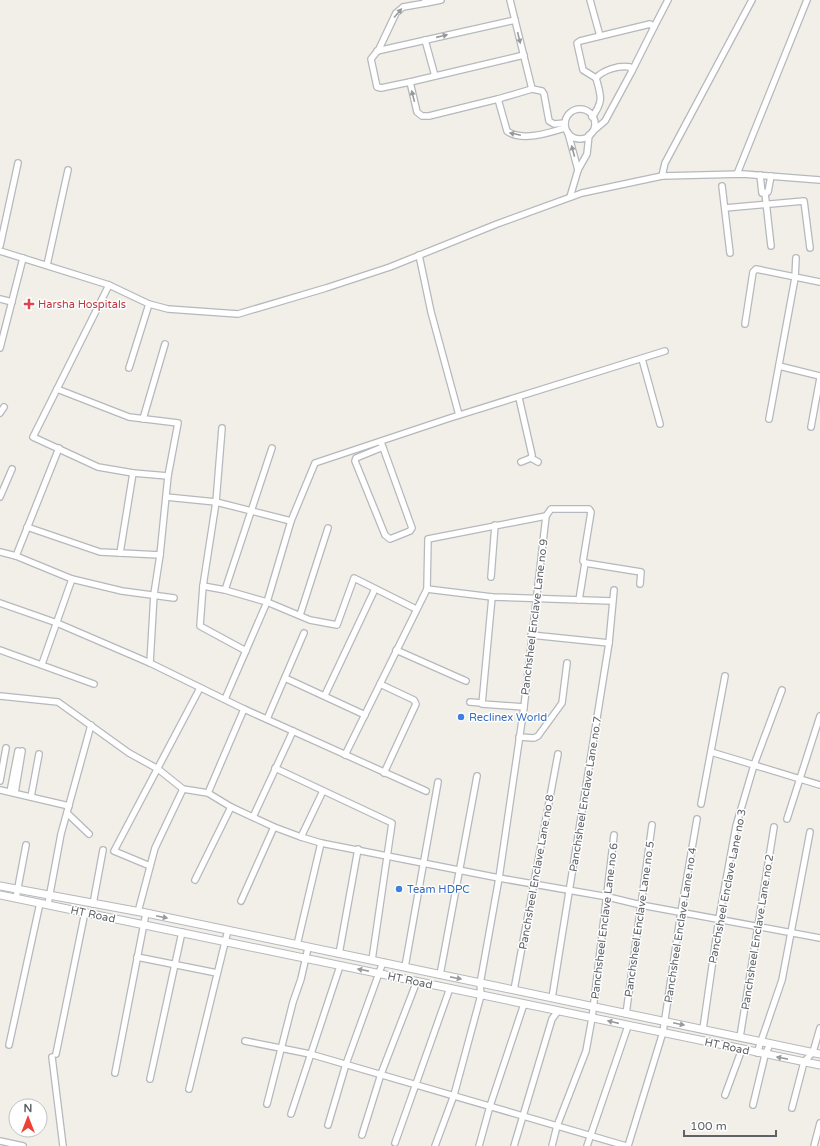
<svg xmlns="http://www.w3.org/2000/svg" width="820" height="1146" font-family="'Varela Round',sans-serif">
<rect width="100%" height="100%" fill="#f1efe8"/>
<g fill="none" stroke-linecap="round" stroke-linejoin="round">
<g stroke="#b5b8bc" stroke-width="8">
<g id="minor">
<path d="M425,0L426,3L403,7L396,13L379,49L371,59L377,87L381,88L410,82L417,112L422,116H429L498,99L507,131C521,142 549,133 565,128"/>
<polyline points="510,0 532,89 542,91 544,94 549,121 554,124 565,123"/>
<polyline points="590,0 600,36"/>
<polyline points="426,3 441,0"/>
<polyline points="654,27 668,0"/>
<polyline points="425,40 435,76"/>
<polyline points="377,51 515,20"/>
<polyline points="596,78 583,70 577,43 580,41 650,24 654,27 632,71"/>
<polyline points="410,82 524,55"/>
<polyline points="498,99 532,89"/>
<circle cx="580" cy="124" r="15"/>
<path d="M592,117C604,101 601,96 596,78C603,70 619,65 630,67L632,71L605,121L592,132"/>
<polyline points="568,133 578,170"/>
<polyline points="737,174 807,0"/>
<polyline points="760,175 762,193 768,192 771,176"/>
<polyline points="662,176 665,163 752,0"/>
<polyline points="722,186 730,253"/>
<polyline points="765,193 771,246"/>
<polyline points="570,197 578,170 587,154 589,135"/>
<polyline points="725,208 804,201 810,248"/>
<polyline points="0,246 18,163"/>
<polyline points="0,251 109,285 149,304 129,368"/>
<polyline points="419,255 431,312 459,415"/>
<polyline points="47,265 68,170"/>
<polyline points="0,299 12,302"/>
<polyline points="149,304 168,309 238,314 326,288 390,267 497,224 582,193 662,176 743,174 820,180"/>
<polyline points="745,324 753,272 756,269 820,282"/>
<polyline points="0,348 23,258"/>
<polyline points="642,359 660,424"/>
<polyline points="779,366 820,376"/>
<polygon points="57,389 129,417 178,423 168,476 133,473 98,467 33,437"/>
<polyline points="57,389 109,285"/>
<polyline points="519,398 532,455 531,458 521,462"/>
<polyline points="0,413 4,407"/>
<polyline points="143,419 165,344"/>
<polyline points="769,419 795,278 796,258"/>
<polyline points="811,427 820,378"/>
<polyline points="222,428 216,502 203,586 225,590 267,602 310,620 337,625 354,578 416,609"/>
<polyline points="381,442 412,528 410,531 390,539 385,535 355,461 356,458 383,447"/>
<polyline points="531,458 538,462"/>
<polyline points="133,473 120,553 160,555 168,476"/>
<polyline points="0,497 12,469"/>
<polyline points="166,497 216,502 291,521"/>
<polyline points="27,527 100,552 120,553"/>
<polyline points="0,552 16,556 59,448"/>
<polyline points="16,556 72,579 122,591 174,598"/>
<polyline points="491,577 495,525"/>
<polyline points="203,586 200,626 246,651"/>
<polyline points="427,589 428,539 546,516"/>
<polyline points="225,590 272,448"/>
<polyline points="492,597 482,704 524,707"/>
<polyline points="579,600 585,563"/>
<polyline points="0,603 57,623 150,663 244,709 426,791"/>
<polyline points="300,615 328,528"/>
<polyline points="531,635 609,643"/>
<polyline points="0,650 94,684"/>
<polyline points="396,650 466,681"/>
<polyline points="150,663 154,594 160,555"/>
<polyline points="42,664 72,579"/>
<polyline points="285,678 365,715"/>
<polyline points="380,684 414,700 416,704 384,773"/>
<polyline points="325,695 375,589"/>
<polyline points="0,696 58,702 129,753 158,769 183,789 208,793"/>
<polyline points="225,699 267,602 291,521 315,463 450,418 665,351"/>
<polyline points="470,702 482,703"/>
<polyline points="244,709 208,793 231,807 274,827 301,837 321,843 499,878 608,897 641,905 820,938"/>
<polyline points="267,719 304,633"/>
<polyline points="519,737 534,738 538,736 562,703 567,663"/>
<polyline points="711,752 754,765 782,690"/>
<polyline points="345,755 427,589 492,597 612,601"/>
<polyline points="275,768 392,823 372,960"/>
<polyline points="0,781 6,748"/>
<polyline points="0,790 69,806"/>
<polyline points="10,792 18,751"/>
<polyline points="15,793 22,751"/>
<polyline points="31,797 39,754"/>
<polyline points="701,804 725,676"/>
<polyline points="67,813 89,834"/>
<polyline points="253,817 293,731"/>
<polyline points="787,819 820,716"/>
<polyline points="301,837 323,791"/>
<polyline points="150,866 114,851 200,688"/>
<polyline points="195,880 231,807"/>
<polyline points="16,898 26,845"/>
<polyline points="241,901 274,827"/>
<polyline points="48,904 61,834 91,725"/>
<polyline points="93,904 103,850"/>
<polyline points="138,912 155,848 183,789"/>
<polyline points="297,945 321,843"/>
<polyline points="339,954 358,849"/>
<polyline points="137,957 217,973"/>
<polyline points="405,967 438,782"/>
<polyline points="440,975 477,776"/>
<polyline points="514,990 558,754"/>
<polyline points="552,998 609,643 614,590"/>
<polyline points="626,1014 652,825"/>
<polyline points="703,1029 719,918 736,826 754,765 820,785"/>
<polyline points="740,1037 774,827"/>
<polyline points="245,1041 310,1054 626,1146"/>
<polyline points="9,1045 40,903"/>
<polyline points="757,1053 782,980 810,832"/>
<polyline points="56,1054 85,912"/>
<polyline points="52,1057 63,1146"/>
<polyline points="115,1073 146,913"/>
<polyline points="150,1079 182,932"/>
<polyline points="189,1089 228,930"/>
<polyline points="725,1095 742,1049"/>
<polyline points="267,1104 293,1002 301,979 308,948"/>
<polyline points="753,1105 765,1055 770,1044"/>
<polyline points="792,1108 804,1062 813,1052 820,1028"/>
<polyline points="291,1114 340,966"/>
<polyline points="328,1125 346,1064 383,962"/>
<polyline points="362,1135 381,1074 417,981"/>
<polyline points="0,1141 23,1146"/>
<polyline points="395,1143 450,988"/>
<polyline points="435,1146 454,1095 481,995 480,984 499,878 524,707 546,516 551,509 589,509 591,512 583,561 585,563 641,572 640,584"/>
<polyline points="479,1146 490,1106 524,1004"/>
<polyline points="514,1146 552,1019 558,1011"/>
<polyline points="552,1146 557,1126 586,1051 592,1018 614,835"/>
<polyline points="587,1146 628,1026"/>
<polyline points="628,1146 663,1032 681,912 697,819"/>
<polyline points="814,1146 820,1123"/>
</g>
</g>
<g stroke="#b5b8bc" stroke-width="9">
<g id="tertiary">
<polyline points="0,886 146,913 820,1054"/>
<polyline points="0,895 820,1065"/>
</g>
</g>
<use href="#minor" stroke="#fff" stroke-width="5.5"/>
<use href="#tertiary" stroke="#fff" stroke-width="7"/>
</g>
<defs><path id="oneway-solid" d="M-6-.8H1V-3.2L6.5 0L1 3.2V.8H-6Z"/></defs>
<g fill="#979a9d">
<use href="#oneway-solid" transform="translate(398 13) rotate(-49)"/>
<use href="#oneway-solid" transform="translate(442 36) rotate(-13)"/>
<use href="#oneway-solid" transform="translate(519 38) rotate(76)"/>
<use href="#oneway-solid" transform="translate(413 96) rotate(-104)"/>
<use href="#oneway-solid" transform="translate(515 134) rotate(-168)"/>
<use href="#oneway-solid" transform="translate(573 151) rotate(-105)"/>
<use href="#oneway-solid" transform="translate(162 917) rotate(12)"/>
<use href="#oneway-solid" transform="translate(363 970) rotate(-169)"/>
<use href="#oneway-solid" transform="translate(456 978) rotate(11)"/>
<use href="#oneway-solid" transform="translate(613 1022) rotate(-167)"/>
<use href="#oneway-solid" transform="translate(679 1024) rotate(12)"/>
<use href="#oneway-solid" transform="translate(782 1058) rotate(-169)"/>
</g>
<path fill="#e0444e" stroke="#fff" stroke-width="1.5" d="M27 298h4v4h4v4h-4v4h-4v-4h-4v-4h4z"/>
<g fill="#3f7fe0" stroke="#fff" stroke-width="1.5">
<circle cx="461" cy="717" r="4"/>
<circle cx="399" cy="889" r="4"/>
</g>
<g text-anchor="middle" stroke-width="3" stroke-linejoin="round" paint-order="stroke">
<g font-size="11" fill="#be3a42" stroke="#fff" text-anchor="start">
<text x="38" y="308">Harsha Hospitals</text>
</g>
<g font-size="11" fill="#5f6368" stroke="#fff">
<text transform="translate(534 617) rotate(-83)" y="4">Panchsheel Enclave Lane no 9</text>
<text transform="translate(585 794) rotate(-81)" y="4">Panchsheel Enclave Lane no 7</text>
<text transform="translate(536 872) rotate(-80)" y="4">Panchsheel Enclave Lane no 8</text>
<text transform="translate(727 886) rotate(-79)" y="4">Panchsheel Enclave Lane no 3</text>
<text transform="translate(93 914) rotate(12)" y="4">HT Road</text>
<text transform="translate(639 919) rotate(-82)" y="4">Panchsheel Enclave Lane no 5</text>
<text transform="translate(604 921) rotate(-83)" y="4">Panchsheel Enclave Lane no 6</text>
<text transform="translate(680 925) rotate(-81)" y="4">Panchsheel Enclave Lane no 4</text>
<text transform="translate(757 932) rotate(-81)" y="4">Panchsheel Enclave Lane no 2</text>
<text transform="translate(410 980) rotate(12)" y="4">HT Road</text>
<text transform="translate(727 1046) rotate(12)" y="4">HT Road</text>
</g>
<g font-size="11" fill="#366cbe" stroke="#fff" text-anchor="start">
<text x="469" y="721">Reclinex World</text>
<text x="407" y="893">Team HDPC</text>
</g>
</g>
<g transform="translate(28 1118)"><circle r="19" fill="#ffffff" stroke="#bfc1c3"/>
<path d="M0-3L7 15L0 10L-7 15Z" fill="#ea4335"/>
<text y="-6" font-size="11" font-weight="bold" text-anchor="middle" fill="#5f6368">N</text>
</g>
<path d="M684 1130v6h92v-6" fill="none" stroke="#5f6368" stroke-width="2"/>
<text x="690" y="1130" font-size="12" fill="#5f6368" stroke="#ffffff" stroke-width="3" paint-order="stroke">100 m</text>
</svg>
